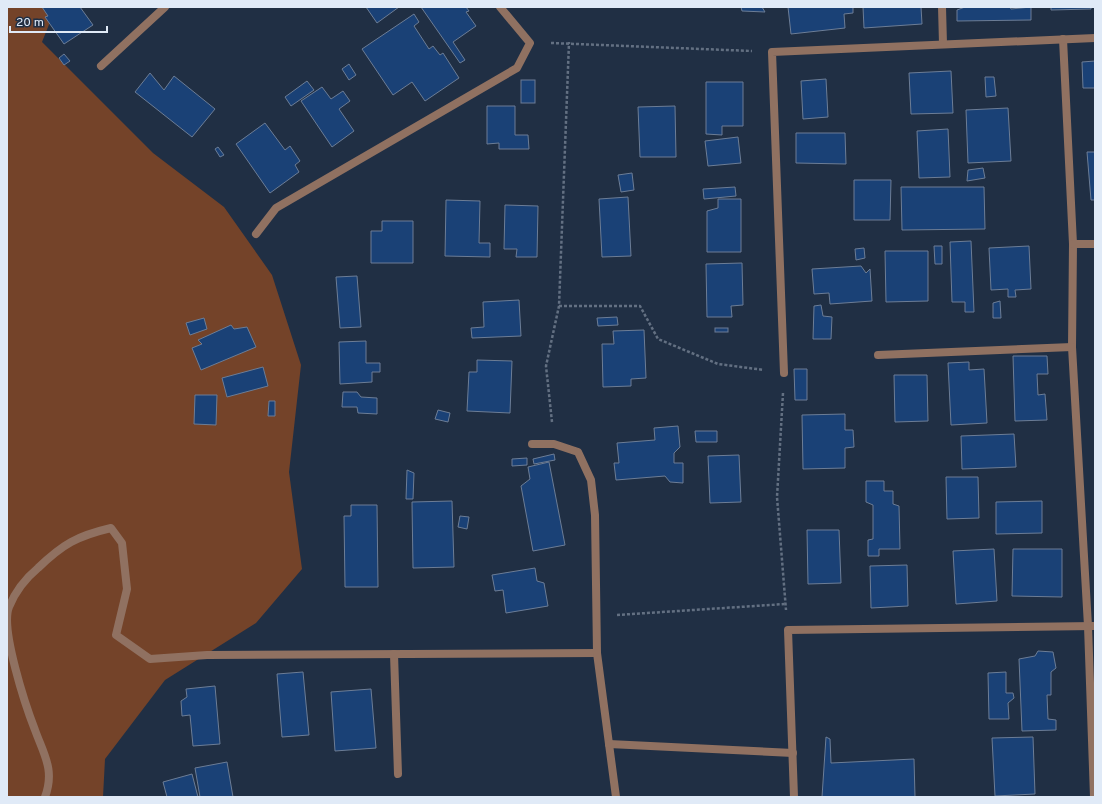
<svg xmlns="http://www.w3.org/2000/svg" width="1102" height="804" font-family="Overpass,sans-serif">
<rect width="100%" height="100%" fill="#202f44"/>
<polygon fill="#744329" points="7,7 56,7 42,42 153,153 224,207 272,275 301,365 289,472 302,569 256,623 165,680 105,759 103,797 7,797"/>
<g fill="#1a4176" stroke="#6c7d96">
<polygon points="42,7 80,7 93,25 64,44 45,17 48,16"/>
<polygon points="366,7 399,7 377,23"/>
<polygon points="421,7 466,7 469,11 466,12 476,26 453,42 465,60 460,63"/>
<polygon points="741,7 762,7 765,12 742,11"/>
<polygon points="788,7 853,7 853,13 844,14 845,28 791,34"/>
<polygon points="863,7 921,7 922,24 864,28"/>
<polygon points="965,7 1010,7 1011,9 1031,7 1031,20 957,21 957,10"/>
<polygon points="1051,7 1091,7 1091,9 1051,10"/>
<polygon points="414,14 419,22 414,26 429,49 433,46 440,55 443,53 459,78 425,101 412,82 393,95 362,49"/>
<polygon points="64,54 70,61 64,65 59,58"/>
<polygon points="1095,61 1095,88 1083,88 1082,62"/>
<polygon points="349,64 356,75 349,80 342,69"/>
<polygon points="951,71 953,113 911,114 909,73"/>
<polygon points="150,73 164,90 174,76 215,109 192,137 135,92"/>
<polygon points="985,77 994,77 996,96 986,97"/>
<polygon points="826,79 828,117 803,119 801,81"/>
<rect x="521" y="80" width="14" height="23"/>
<polygon points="307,81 314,90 291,106 285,97"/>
<polygon points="706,82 743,82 743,126 722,126 722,135 706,134"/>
<polygon points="322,87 331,99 343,91 350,101 339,109 354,131 332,147 301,101"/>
<polygon points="487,106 515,106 515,135 528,135 529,149 499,149 499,143 487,144"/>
<polygon points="675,106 676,157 640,157 638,107"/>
<polygon points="1008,108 1011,161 968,163 966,110"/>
<polygon points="265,123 285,150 290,146 300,161 295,165 299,172 270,193 236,144"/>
<polygon points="948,129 950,177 919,178 917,131"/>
<polygon points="796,133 845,133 846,164 796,163"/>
<polygon points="738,137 741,163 708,166 705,141"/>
<polygon points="218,147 224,155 220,157 215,149"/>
<polygon points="1087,152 1095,152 1095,200 1091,200"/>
<polygon points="983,168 985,178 967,181 968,170"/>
<polygon points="632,173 634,190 621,192 618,175"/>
<polygon points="854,180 891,180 890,220 854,220"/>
<polygon points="735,187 736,196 704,199 703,189"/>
<polygon points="901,187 984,187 985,229 902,230"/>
<polygon points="628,197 631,256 602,257 599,199"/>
<polygon points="718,199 741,199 741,252 707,252 707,211 718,208"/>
<polygon points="446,200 480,201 479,243 490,243 490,257 445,256"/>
<polygon points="505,205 538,206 537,257 516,257 517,249 504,249"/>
<polygon points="382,221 413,221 413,263 371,263 371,231 382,231"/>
<polygon points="971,241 974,312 965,312 965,302 952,302 950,242"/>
<polygon points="934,246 942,246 942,264 935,264"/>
<polygon points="1029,246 1031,289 1015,290 1016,297 1008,297 1008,289 991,290 989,248"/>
<polygon points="864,248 865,258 856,260 855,249"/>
<polygon points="885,251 928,251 928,301 886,302"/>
<polygon points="742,263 743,305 731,306 732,317 707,317 706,264"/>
<polygon points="861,266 866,273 870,269 872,301 830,304 829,293 814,294 812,269"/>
<polygon points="357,276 361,327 340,328 336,277"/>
<polygon points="519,300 521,336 472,338 471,328 484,327 483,302"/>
<polygon points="1000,301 1001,318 993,318 993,303"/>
<polygon points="821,305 823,316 832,317 831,339 813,339 814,306"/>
<polygon points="617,317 618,325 598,326 597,318"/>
<polygon points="204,318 207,329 190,335 186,323"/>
<polygon points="231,325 234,329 247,327 256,347 201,370 192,348 202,344 198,340"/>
<rect x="715" y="328" width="13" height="4"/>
<polygon points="644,330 646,378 631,379 631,386 603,387 602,344 614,344 613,331"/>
<polygon points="366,341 366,363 380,363 380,372 372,372 372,382 340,384 339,342"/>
<polygon points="1013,356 1047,356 1048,374 1037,374 1038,395 1045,394 1047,420 1015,421"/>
<polygon points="477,360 512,361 510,413 467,411 469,372 477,372"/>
<polygon points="969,362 969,370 984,369 987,423 951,425 948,363"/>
<polygon points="263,367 268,386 227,397 222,378"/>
<polygon points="794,369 807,369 807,400 795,400"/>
<polygon points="894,375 927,375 928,421 895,422"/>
<polygon points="343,392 357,392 361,397 377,398 377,414 358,413 357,407 342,407"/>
<polygon points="195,395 217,395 216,425 194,424"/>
<polygon points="269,401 275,401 275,416 268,416"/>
<polygon points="438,410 450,413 448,422 435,419"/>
<polygon points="845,414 845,430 853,430 854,447 845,448 845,468 803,469 802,415"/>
<polygon points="678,426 680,447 674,453 674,463 683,463 683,483 670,482 665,476 616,480 614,463 619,463 617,443 655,440 654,428"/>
<polygon points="695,431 717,431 717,442 696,442"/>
<polygon points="1014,434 1016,467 962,469 961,436"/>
<polygon points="554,454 555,460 534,464 533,459"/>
<polygon points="739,455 741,502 710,503 708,456"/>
<polygon points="527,458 527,465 512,466 512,459"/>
<polygon points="549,462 565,545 533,551 521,486 530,479 528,467"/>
<polygon points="407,470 414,473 413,499 406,499"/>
<polygon points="946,477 978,477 979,518 947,519"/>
<polygon points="866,481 884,481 884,491 893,491 893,504 899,506 900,549 879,549 879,556 868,556 868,540 873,539 873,505 866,502"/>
<polygon points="452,501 454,567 413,568 412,502"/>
<polygon points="1042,501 1042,533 996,534 996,502"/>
<polygon points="351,505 377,505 378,587 345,587 344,516 351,516"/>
<polygon points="460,516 469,517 467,529 458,527"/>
<polygon points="807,530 839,530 841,583 808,584"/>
<polygon points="994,549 997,601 956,604 953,551"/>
<polygon points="1013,549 1062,549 1062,597 1012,596"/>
<polygon points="907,565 908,606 871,608 870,566"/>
<polygon points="535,568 537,581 544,583 548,606 506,613 503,590 495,591 492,575"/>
<polygon points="1038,651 1053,652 1056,668 1051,672 1051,695 1047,695 1048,719 1056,720 1056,730 1022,731 1019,659 1035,656"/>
<polygon points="303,672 309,735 282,737 277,674"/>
<polygon points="1006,672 1006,693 1013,693 1014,698 1008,703 1009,719 989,719 988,673"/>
<polygon points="215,686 220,744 193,746 190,715 182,716 181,701 187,697 186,689"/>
<polygon points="371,689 376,748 335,751 331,692"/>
<polygon points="826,737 830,739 831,763 914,759 915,797 822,797"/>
<polygon points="1033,737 1035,794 995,796 992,738"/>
<polygon points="227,762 233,797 200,797 195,768"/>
<polygon points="192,774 198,797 167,797 163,782"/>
</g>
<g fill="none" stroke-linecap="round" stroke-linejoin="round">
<g stroke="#637082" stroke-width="2.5" stroke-dasharray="3 2" stroke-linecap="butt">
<polyline points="551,43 752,51"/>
<polyline points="559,306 640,306 658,339 718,364 764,370"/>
<polyline points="783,393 777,497 786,610"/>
<polyline points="552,422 546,366 559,306 569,42"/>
<polyline points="617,615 785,604"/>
</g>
<g stroke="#907161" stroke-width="8">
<polyline points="394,654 398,774"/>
<path d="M45,797C55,770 44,755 35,730C26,707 0,629 9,607C15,592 26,578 38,568C63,544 77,536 111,528L122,543L127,589L116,635L150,659L207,655L597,653"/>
</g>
<g stroke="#907161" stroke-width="8">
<polyline points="942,7 943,44"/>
<polyline points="1063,39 1073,244 1072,347 1088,626 1094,797"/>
<polyline points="101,66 165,7"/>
<polyline points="256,234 276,208 517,68 530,43 500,7"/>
<polyline points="1073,244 1095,244"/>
<polyline points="878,355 1072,347"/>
<polyline points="784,373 772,52 1095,38"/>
<polyline points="532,444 554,444 578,452 591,480 595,515 597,653 616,797"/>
<polyline points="609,744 793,753"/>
<polyline points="794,797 788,630 1095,626"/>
</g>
</g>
<rect width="1102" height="804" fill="none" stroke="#e0eaf7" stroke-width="16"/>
<path d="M10 26v6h97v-6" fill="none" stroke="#e0eaf7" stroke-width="2"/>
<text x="16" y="26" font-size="12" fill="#e0eaf7" stroke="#202f44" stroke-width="3" paint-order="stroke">20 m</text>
</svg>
